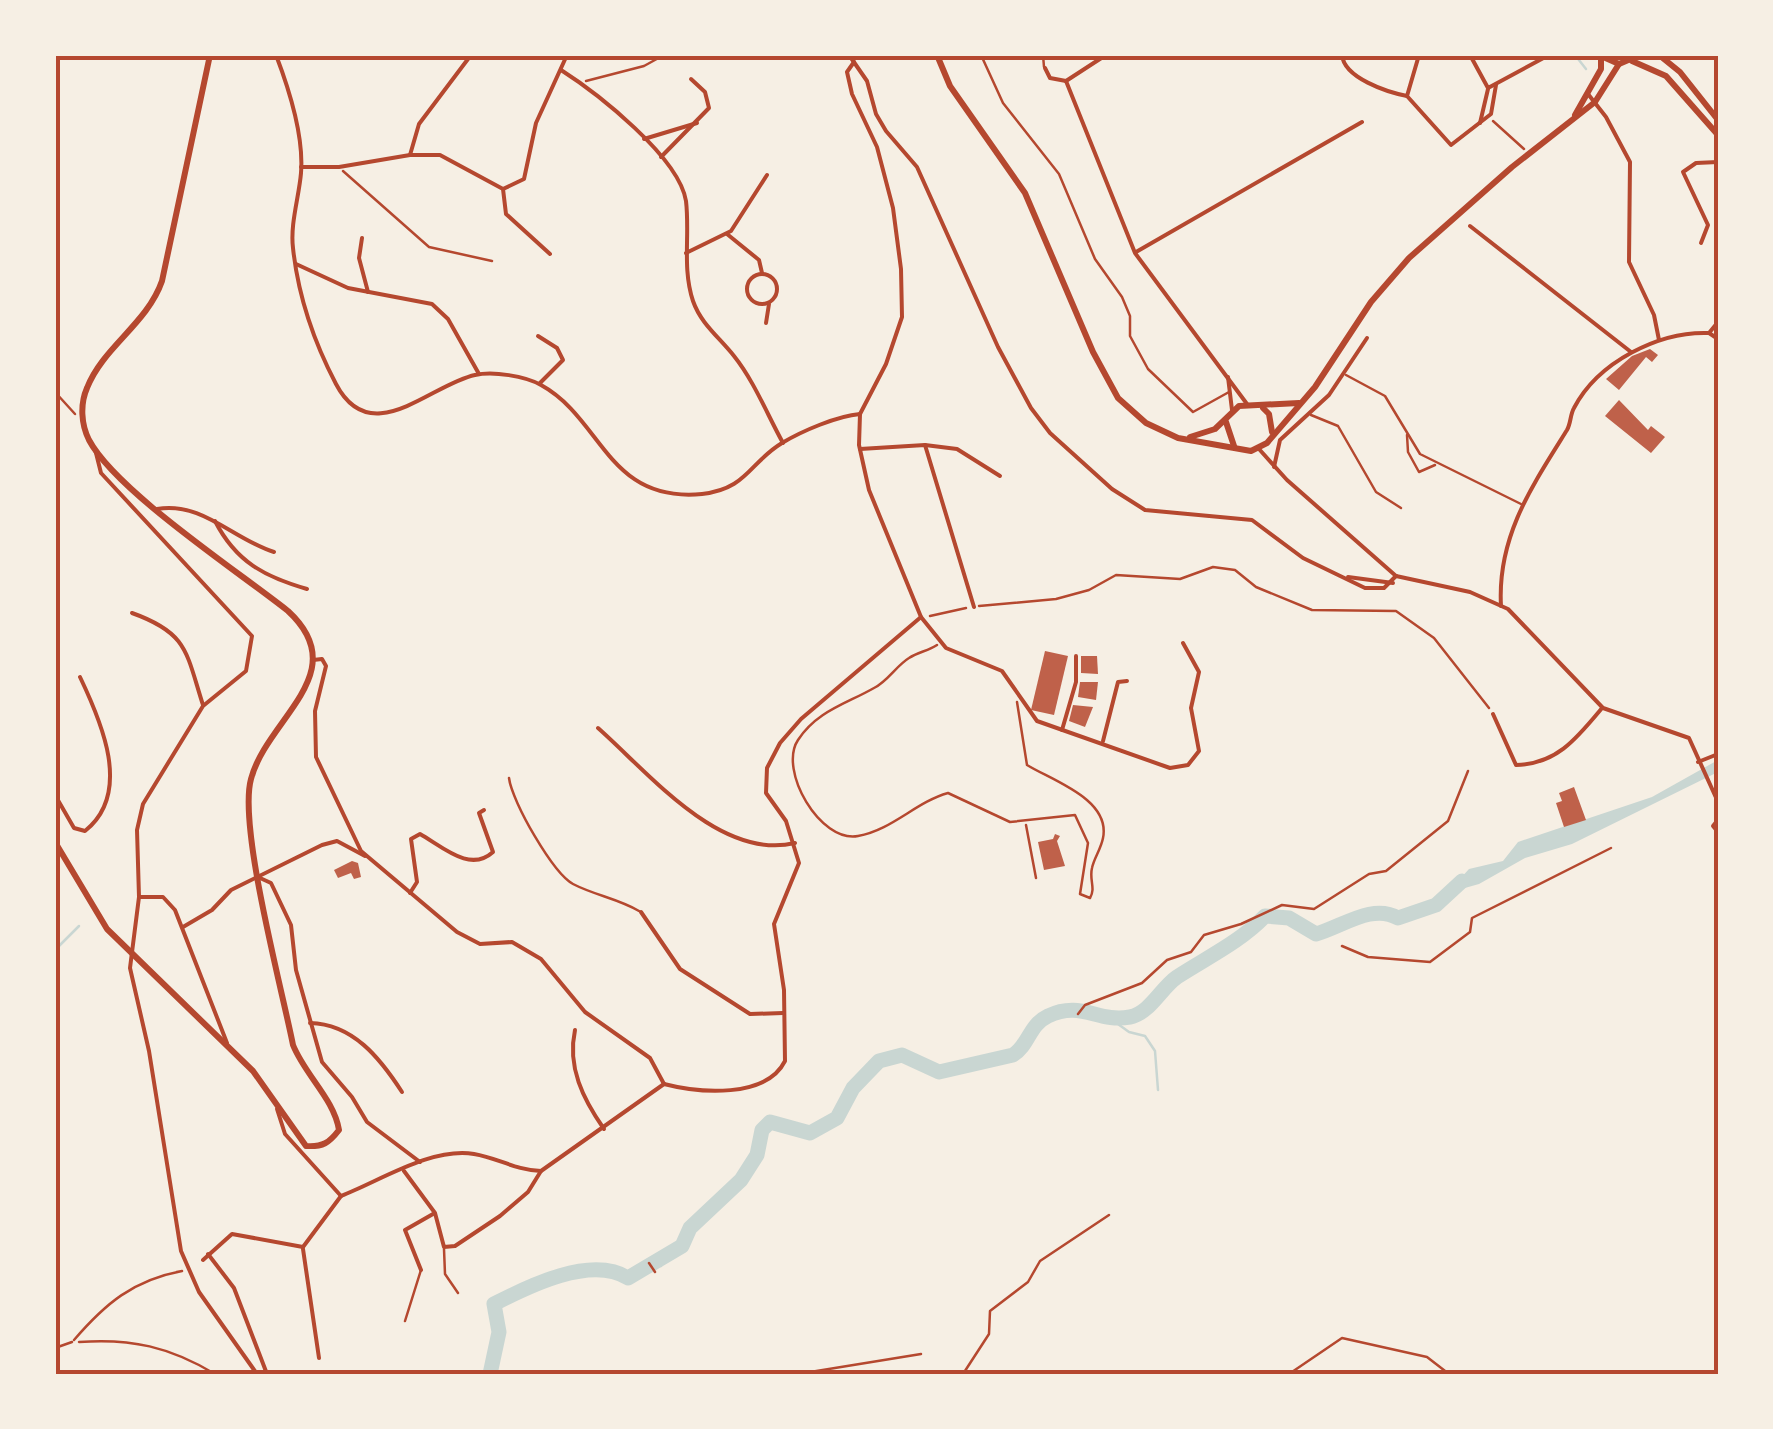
<svg xmlns="http://www.w3.org/2000/svg" width="1773" height="1429" font-family="'Playfair Display',serif">
<rect width="100%" height="100%" fill="#f6efe4"/>
<polygon fill="#c9d6d2" points="1718,760 1718,772 1572,844 1525,858 1479,884 1447,893 1469,869 1503,861 1518,842 1652,797"/>
<g fill="none" stroke-linecap="round" stroke-linejoin="round">
<g stroke="#c9d6d2" stroke-width="2.5">
<polyline points="1575,55 1586,69"/>
<polyline points="55,950 79,926"/>
<polyline points="1111,1019 1129,1032 1145,1036 1155,1051 1158,1090"/>
<polyline points="659,1263 661,1266"/>
</g>
<path stroke="#c9d6d2" stroke-width="15" d="M490,1374L499,1332L494,1304C529,1286 591,1255 628,1278L682,1246L690,1228L741,1180L757,1155L762,1130L770,1122L810,1133L837,1118L853,1088L879,1061L902,1055L939,1072L1013,1055C1029,1045 1029,1025 1048,1016C1082,1000 1097,1023 1130,1017C1150,1013 1161,988 1177,977C1206,958 1240,942 1265,916L1289,918L1316,934C1342,927 1372,903 1398,918L1436,905L1462,881"/>
</g>
<g fill="#bf614a">
<polygon points="1650,349 1658,355 1652,362 1646,357 1619,390 1606,379 1632,356"/>
<polygon points="1619,400 1648,430 1651,426 1665,437 1651,453 1605,416"/>
<polygon points="1045,651 1068,656 1054,715 1031,710"/>
<polygon points="1081,656 1097,656 1098,674 1081,673"/>
<polygon points="1080,682 1098,682 1096,700 1078,697"/>
<polygon points="1073,705 1093,707 1085,727 1069,721"/>
<polygon points="1574,787 1586,820 1564,827 1556,803 1562,801 1559,793"/>
<polygon points="1055,834 1060,836 1057,841 1065,866 1044,870 1038,842 1053,839"/>
<polygon points="352,861 358,863 361,877 354,879 351,873 338,878 334,870"/>
</g>
<g fill="none" stroke-linecap="round" stroke-linejoin="round">
<g stroke="#b5482f" stroke-width="2.5">
<polyline points="586,81 644,66 664,55"/>
<polyline points="1493,121 1524,149"/>
<polyline points="343,171 429,247 492,261"/>
<polyline points="55,392 75,414"/>
<polyline points="979,606 1056,599 1089,590 1116,575 1180,579 1213,567 1235,570 1256,587 1312,610 1396,611 1434,638 1489,708"/>
<polyline points="930,616 966,608"/>
<path d="M937,645C928,651 918,652 909,658C896,666 888,681 874,688C846,704 817,711 798,740C778,770 820,843 858,836C892,830 916,802 948,793L1010,822L1075,815L1088,843L1080,894L1090,898C1096,888 1089,880 1092,868C1094,858 1101,849 1103,838C1111,799 1051,780 1027,765L1017,702"/>
<polyline points="1026,825 1036,878"/>
<polyline points="1342,946 1368,957 1430,962 1470,932 1472,918 1611,848"/>
<polyline points="1078,1014 1085,1005 1142,983 1167,960 1191,952 1204,935 1241,924 1282,905 1314,909 1369,874 1386,871 1448,821 1468,771"/>
<polyline points="649,1263 655,1272"/>
<path d="M74,1340C105,1304 133,1280 182,1271"/>
<path d="M79,1342C131,1338 170,1347 215,1374"/>
<polyline points="798,1374 921,1354"/>
<polyline points="963,1374 989,1334 990,1311 1028,1282 1040,1261 1109,1215"/>
<polyline points="1289,1374 1342,1338 1427,1357 1449,1374"/>
</g>
<g stroke="#b5482f" stroke-width="2.5">
<polyline points="981,55 1003,103 1059,174 1095,259 1122,297 1130,316 1130,336 1148,369 1193,412 1229,392"/>
<polyline points="1043,55 1044,67"/>
<polyline points="1346,375 1385,396 1420,454 1521,504"/>
<polyline points="1311,415 1338,426 1376,492 1401,508"/>
<polyline points="1407,435 1408,452 1419,472 1435,465"/>
<path d="M509,778C512,802 553,873 573,884C594,895 619,899 639,911"/>
<polyline points="444,1249 445,1274 458,1293"/>
<polyline points="405,1321 421,1270"/>
<polyline points="55,1348 72,1342"/>
</g>
<g stroke="#b5482f" stroke-width="4">
<path d="M276,55C289,89 304,136 301,173C299,197 290,224 293,248C298,295 314,342 336,384C371,451 431,384 475,375C493,371 525,376 541,385C603,419 607,503 702,494C747,489 749,463 782,443C802,431 837,416 860,414"/>
<polyline points="849,55 867,81 876,114 886,131 917,167 998,347 1031,408 1050,433 1112,489 1145,510 1252,520 1303,558 1365,588 1384,588 1396,576"/>
<path d="M1342,55C1344,78 1387,92 1407,96"/>
<polyline points="1419,55 1407,96 1451,145 1491,114 1496,85"/>
<polyline points="1470,55 1488,88 1549,55"/>
<polyline points="854,62 847,72 852,94 877,147 893,208 901,269 902,317 886,364 860,414 859,445 869,490 921,617 946,648 1002,671 1037,721 1170,768 1188,765 1199,751 1191,708 1199,672 1183,643"/>
<polyline points="1045,68 1050,78 1066,81"/>
<path d="M561,70C597,93 679,157 686,201C690,235 682,268 693,301C701,324 719,337 734,356C754,381 767,414 783,443"/>
<polyline points="1066,81 1135,253 1247,404"/>
<polyline points="1066,81 1106,55"/>
<polyline points="1588,94 1606,117 1630,162 1629,262 1654,315 1659,340"/>
<polyline points="1480,123 1488,89"/>
<polyline points="644,139 697,123"/>
<polyline points="410,155 440,155 503,189 506,214 550,254"/>
<polyline points="661,157 709,108 705,92 691,79"/>
<polyline points="301,167 339,167 410,155 419,124 471,55"/>
<polyline points="503,189 524,179 536,123 567,55"/>
<polyline points="1470,226 1631,352"/>
<polyline points="727,234 759,260 762,273"/>
<polyline points="362,238 359,258 368,292"/>
<polyline points="1701,243 1708,225 1683,172 1696,163 1718,162"/>
<polyline points="1136,252 1362,122"/>
<polyline points="686,253 731,231 767,175"/>
<polyline points="296,264 348,288 432,304 448,319 479,374"/>
<circle cx="762" cy="289" r="15"/>
<polyline points="766,323 769,304"/>
<polyline points="1709,333 1718,322"/>
<polyline points="1709,333 1718,339"/>
<polyline points="538,336 557,348 563,360 540,383"/>
<polyline points="1228,377 1232,410"/>
<polyline points="925,445 957,449 1000,476"/>
<polyline points="95,449 101,473 252,636 246,671 203,706 143,804 137,830 139,897 130,968 149,1051 181,1251 199,1292 257,1374"/>
<polyline points="860,449 925,445 974,607"/>
<polyline points="1259,449 1287,480 1396,576"/>
<polyline points="1274,467 1280,440 1329,395 1367,338"/>
<path d="M157,509C202,501 234,540 274,552"/>
<path d="M215,521C236,562 265,577 307,589"/>
<polyline points="1396,576 1470,592 1508,609 1603,708 1689,738 1718,802"/>
<polyline points="1348,577 1393,583"/>
<path d="M1501,606C1497,537 1532,486 1567,430C1571,423 1570,415 1574,408C1598,362 1659,331 1709,333"/>
<path d="M132,613C188,633 186,652 203,705"/>
<polyline points="313,660 322,659 326,666 315,711 316,757 361,851 457,932 480,944 512,942 541,959 585,1012 650,1058 664,1084"/>
<path d="M1493,714L1516,765C1557,764 1577,738 1602,708"/>
<path d="M598,728C649,773 720,861 795,843"/>
<polyline points="1062,730 1076,682 1076,656"/>
<polyline points="1103,741 1118,682 1127,681"/>
<polyline points="1698,762 1718,754"/>
<path d="M55,795L74,828L85,831C133,793 101,721 80,677"/>
<polyline points="1717,821 1718,804"/>
<polyline points="1717,821 1713,826 1718,832"/>
<polyline points="260,878 271,883 291,925 296,970 322,1062 352,1097 367,1122 420,1162"/>
<path d="M410,893L417,882L411,839L420,834C443,847 470,873 493,852L479,813L484,810"/>
<polyline points="139,897 163,897 175,910 227,1043"/>
<polyline points="641,912 680,969 750,1014 783,1013"/>
<polyline points="183,927 212,910 231,890 322,845 337,841 365,856"/>
<path d="M310,1023C353,1024 380,1058 402,1092"/>
<path d="M575,1030C567,1067 583,1099 604,1129"/>
<path d="M664,1084C699,1093 766,1099 785,1061L784,990L774,924L799,863L786,821L766,793L767,768L780,743L801,719L921,617"/>
<polyline points="277,1109 285,1134 341,1196"/>
<polyline points="404,1171 435,1213 444,1247 455,1246 500,1216 528,1192 541,1171 664,1084"/>
<path d="M341,1196C380,1181 431,1147 474,1154C498,1158 515,1170 541,1171"/>
<polyline points="303,1247 341,1196"/>
<polyline points="303,1249 319,1358"/>
<polyline points="208,1254 234,1288 267,1374"/>
<polyline points="203,1260 232,1234 303,1247"/>
<polyline points="421,1270 405,1230 433,1214"/>
</g>
<g stroke="#b5482f" stroke-width="6">
<polyline points="937,55 950,86 1025,193 1093,352 1118,398 1146,423 1178,438 1251,451 1267,443 1315,387 1371,302 1409,258 1512,167 1595,102 1619,64"/>
<polyline points="1659,55 1680,72 1718,120"/>
<polyline points="1601,56 1619,64 1640,55"/>
<polyline points="1632,61 1666,76 1718,135"/>
<polyline points="1575,115 1601,69 1601,56"/>
<polyline points="1263,408 1269,414 1272,432"/>
<polyline points="1226,422 1234,446"/>
<polyline points="1190,437 1215,429 1239,406 1299,403"/>
<path d="M55,842L107,929L253,1071L306,1146C323,1147 329,1143 339,1130C334,1099 305,1075 293,1045C282,989 238,826 251,779C267,718 355,673 288,611C239,572 116,491 89,440C81,424 80,404 87,388C103,347 147,324 162,281L210,55"/>
</g>
</g>
<rect width="1773" height="1429" fill="none" stroke="#f6efe4" stroke-width="115"/>
<rect x="58" y="58" width="1658" height="1314" fill="none" stroke="#b5482f" stroke-width="4"/>
</svg>
